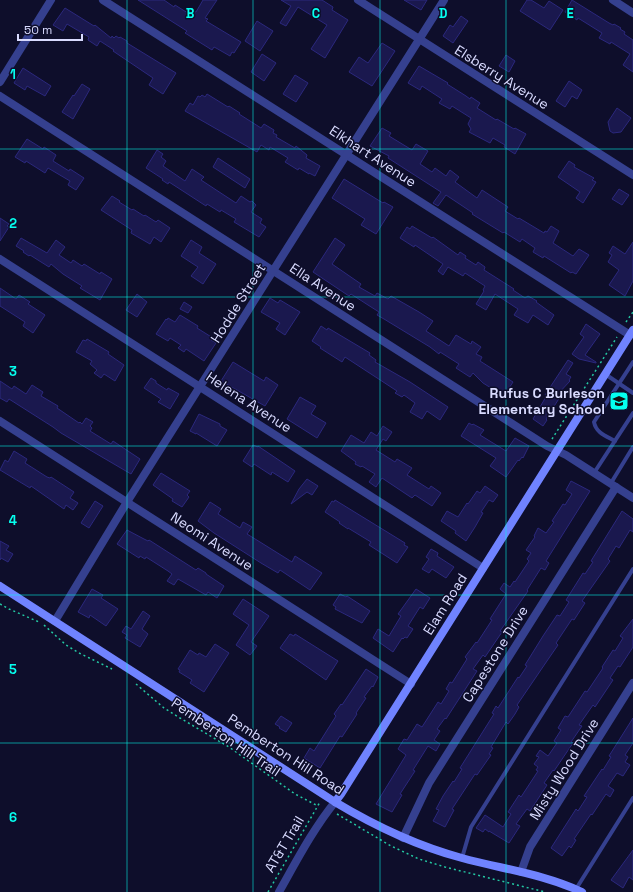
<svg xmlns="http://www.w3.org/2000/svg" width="633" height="892" font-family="'Space Grotesk',sans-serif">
<rect width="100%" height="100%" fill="#0e0e2b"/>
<g fill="#1a184e" stroke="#2b287d">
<polygon points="138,0 164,0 174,7 175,5 191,15 193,11 196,12 203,0 217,0 205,18 208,19 206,21 241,42 234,53 232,52 230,56 216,48 214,47 212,50 185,33 187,31"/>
<polygon points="281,0 322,0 333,7 332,10 348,20 325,58 311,49 327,25 298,7 286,26 280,23 291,6"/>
<polygon points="404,0 427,0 421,10"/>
<polygon points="527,0 531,0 544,8 549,1 563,10 550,30 520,11"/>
<polygon points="572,0 609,23 613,25 614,24 621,28 620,29 625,32 624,34 633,40 633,72 623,65 630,54 611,42 610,44 599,38 602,33 578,18 577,20 565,12"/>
<polygon points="65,8 94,26 95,25 111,38 112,36 114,38 116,36 119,38 120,37 127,41 127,43 176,73 163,94 149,85 153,78 113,51 114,50 100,41 97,46 88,40 89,37 67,24 63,31 53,25"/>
<polygon points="461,16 468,21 453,43 443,36 450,25 453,27"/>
<polygon points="257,21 273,31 260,51 245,41"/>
<polygon points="382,43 395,51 372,86 349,72 359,57 368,63"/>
<polygon points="262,54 276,63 264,81 251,72"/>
<polygon points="506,55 515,61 509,72 499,66"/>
<polygon points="419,66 448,83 447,84 466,96 470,99 471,97 480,103 477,108 496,120 497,119 514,129 515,128 526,134 515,154 504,147 505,145 493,138 490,143 469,132 471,129 468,124 471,118 452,106 450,109 439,103 442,99 422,86 420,90 408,83"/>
<polygon points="23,68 51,86 45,96 27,86 25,90 14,83"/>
<polygon points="295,75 308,83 296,102 283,94"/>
<polygon points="569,81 582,90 577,99 572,96 565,107 556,101"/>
<polygon points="82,84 90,89 73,119 62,112 73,95 74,96"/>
<polygon points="207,94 228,107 229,106 240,113 239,114 261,128 264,124 274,130 273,133 277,135 276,137 295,148 296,146 307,155 306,158 320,166 315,176 309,173 309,174 299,168 298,170 285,162 288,158 270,147 269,150 261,145 257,152 185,111 190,103 193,105 198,96 200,97 202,95 205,97"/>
<polygon points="617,108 631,118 621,132 613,133 610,131 608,122"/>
<polygon points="382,128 391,133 389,136 412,150 416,144 428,151 420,164 432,172 435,168 446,176 450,170 459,177 455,182 477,198 482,190 508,207 505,211 518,219 519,218 544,233 545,231 547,232 551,226 559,231 553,243 573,256 579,249 589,255 576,274 572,272 571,273 544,256 543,258 533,252 535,248 522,239 520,242 504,232 503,233 472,214 473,213 446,195 438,206 433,203 441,192 388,158 389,156 370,146"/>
<polygon points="27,139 43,149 44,147 56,155 53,161 69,171 70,169 84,178 76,190 68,185 70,181 48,168 45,173 26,161 25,163 15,157"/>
<polygon points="157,150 163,154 161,157 166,161 163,166 185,181 192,169 204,177 201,180 236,203 241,196 250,202 252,201 256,205 251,212 262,219 260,223 266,227 259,237 234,222 236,219 221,210 220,212 207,204 206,206 169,182 168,184 162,180 163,179 146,168"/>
<polygon points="218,158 250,179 245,188 213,167"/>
<polygon points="569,161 575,165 574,167 594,178 592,180 596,182 583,203 576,198 580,192 558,177"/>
<polygon points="344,179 383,203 384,202 393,207 376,234 361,225 365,219 332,198"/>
<polygon points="619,189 629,195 622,205 612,199"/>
<polygon points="112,196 120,201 119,202 132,210 133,209 144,216 145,215 156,222 158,220 170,228 161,242 154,237 150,244 131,233 132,230 101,210"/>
<polygon points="0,218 9,224 7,226 9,227 0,241"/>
<polygon points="412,226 432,238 433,237 458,255 460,252 466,256 465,258 476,265 478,262 485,267 484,270 514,289 513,290 525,298 528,296 537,301 536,302 554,315 548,325 533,315 528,323 514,315 518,309 495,294 486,310 476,304 484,291 483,290 485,286 465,273 463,276 448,267 443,275 438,271 443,264 415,245 414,247 400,238 407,227 410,229"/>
<polygon points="21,238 47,253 56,240 65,247 59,255 71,263 73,260 82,266 84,264 100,274 101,272 112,279 100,300 80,288 82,286 63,274 51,264 49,267 30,255 29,256 23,252 24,251 16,246"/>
<polygon points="335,238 345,245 332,264 361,284 359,287 375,296 377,293 388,299 391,296 419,312 433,321 426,331 449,346 456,335 471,344 472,341 481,347 476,354 482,357 480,361 513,382 504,396 483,383 473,373 470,377 456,368 459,364 440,352 439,354 430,347 384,319 377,315 379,312 368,305 351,294 349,296 313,272"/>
<polygon points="191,240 202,247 199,253 216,264 203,284 191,276 198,267 181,256"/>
<polygon points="633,242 633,281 625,296 609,285 619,270 608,262 612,255 609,253 613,246 625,254"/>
<polygon points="0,288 16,299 19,295 30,302 28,304 45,315 33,333 23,326 25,322 0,306"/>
<polygon points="137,294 147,302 137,317 126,310"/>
<polygon points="270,298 278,303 280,300 300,312 285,335 276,329 280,323 261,312"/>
<polygon points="184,302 192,307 188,313 180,309"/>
<polygon points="180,315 198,326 197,328 213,338 211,340 216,343 204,361 186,349 184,352 178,348 181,345 170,338 168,341 156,334 166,319 167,320 168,318 175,322"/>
<polygon points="586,324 600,334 585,355 596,362 596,363 579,359 572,354 584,337 580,334"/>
<polygon points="321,326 327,330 328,328 370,353 369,355 376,360 375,362 410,382 448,407 440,420 427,411 422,419 410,412 415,403 404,395 402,397 395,393 397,391 345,357 342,362 320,348 321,347 312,341"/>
<polygon points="87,339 109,352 108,354 124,365 115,381 104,374 101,378 94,373 97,370 90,364 92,361 76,352 83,340 86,341"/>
<polygon points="568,360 573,363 566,374 571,377 569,380 570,381 557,395 560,397 546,419 547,420 543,426 533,419 547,395 545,395"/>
<polygon points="233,362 264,381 266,377 278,385 265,406 221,381"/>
<polygon points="151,378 156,381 156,383 167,390 168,388 179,394 170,409 158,402 161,399 144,388"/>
<polygon points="0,381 12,389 14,386 26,394 32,385 43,392 41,396 58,406 57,408 79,423 80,422 82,424 86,418 93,422 90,426 92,428 90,431 111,444 113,441 140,459 131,474 61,433 53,427 9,399 7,402 0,398"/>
<polygon points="300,397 316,406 311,414 326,423 317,438 287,419"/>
<polygon points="199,414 220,424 220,426 227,430 217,446 196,433 196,434 190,431"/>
<polygon points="469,423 472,425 473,424 484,430 480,435 506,451 515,438 529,446 523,458 522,457 519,461 518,460 506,477 490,466 496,458 461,436"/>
<polygon points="383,426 392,432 386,441 383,439 376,450 395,462 397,459 412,468 407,475 429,489 431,486 441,493 432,506 415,495 412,498 382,478 376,487 369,482 375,474 362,466 361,467 355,464 356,462 341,451 351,435 364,443 371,432 377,436"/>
<polygon points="253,445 258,447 258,446 295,471 288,482 272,472 271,475 254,464 252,467 243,461"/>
<polygon points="14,451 27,459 25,463 47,477 50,478 51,477 74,492 70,498 78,503 73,510 66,505 64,509 31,486 30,488 0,470 5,460 8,462"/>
<polygon points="161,473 190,491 187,495 189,497 182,507 172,501 173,499 153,485"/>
<polygon points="307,479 318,486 312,495 307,492 291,504 299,489"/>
<polygon points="571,481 590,491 546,561 549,563 545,570 541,568 527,590 528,591 500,631 502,632 485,657 483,655 473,669 477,671 446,719 445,718 437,729 440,731 434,740 440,744 436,751 428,746 413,770 415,771 400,794 402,795 392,812 376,804 406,755 398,749 404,739 407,740 417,724 422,727 438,702 441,704 449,691 446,689 450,682 452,683 467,659 465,657 476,642 477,643 492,620 490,619 506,594 500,589 504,583 510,587 514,581 515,582 529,561 527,559 531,553 526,550 535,537 534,536 538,528 546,533 554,522 552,521 563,504 565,505 572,494 566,490"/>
<polygon points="485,486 498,495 493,502 489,500 481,512 483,513 475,527 466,541 455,533 456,531 441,521 447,511 458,517 467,503 468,504 477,491 480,493"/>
<polygon points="335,500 405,543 404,545 408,547 397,563 369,545 371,542 348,528 348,529 339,523 340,522 325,512 332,501 334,502"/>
<polygon points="95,501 103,506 89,528 81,523"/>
<polygon points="210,502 221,509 218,514 240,528 243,522 252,527 247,534 260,542 292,562 295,556 322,573 310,590 280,570 278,573 261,563 214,533 198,521"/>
<polygon points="622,511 633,519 633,532 630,530 619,548 616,546 608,559 610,561 582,601 585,603 574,620 572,619 556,643 558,645 549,658 517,705 519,707 515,714 508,724 506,722 491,747 493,748 489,754 491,755 477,775 475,774 452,809 454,810 445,827 433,821 439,810 436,809 443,796 453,781 454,782 462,769 460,768 494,714 492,713 496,706 498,708 518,677 519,678 527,666 525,665 543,636 557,615 560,616 569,602 566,600 583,573 585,574 593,562 591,561"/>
<polygon points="127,530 144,539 148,541 149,540 196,570 198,568 206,573 206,574 224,586 217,598 208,592 206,595 178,579 174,585 167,581 172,574 168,571 146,557 145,559 140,556 139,558 117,544"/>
<polygon points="0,541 9,546 6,550 13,554 8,562 1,558 0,560"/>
<polygon points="431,549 438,553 437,556 454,567 446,578 432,569 429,573 422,569 429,559 426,557"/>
<polygon points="92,589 103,595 101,598 118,609 106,626 90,615 89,618 78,612"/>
<polygon points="416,589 430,598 423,609 420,607 408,626 413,629 407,638 405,637 403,639 402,638 393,652 373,638 378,629 389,636 401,616 398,614"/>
<polygon points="340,594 346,597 347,596 370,611 362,623 335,609 336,607 333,605"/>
<polygon points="243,599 269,616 251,642 257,646 250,655 236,645 249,625 233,614"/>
<polygon points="143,611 150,616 142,629 148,634 140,647 125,638 127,635 122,632 126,626 131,629"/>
<polygon points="633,619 633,647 620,667 618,666 610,678 613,680 595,707 593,705 579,725 582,726 571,742 573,743 554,771 553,770 544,783 547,785 534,805 530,811 527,809 516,824 520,826 509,843 489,831 489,832 485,829 483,832 476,828 485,815 503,827 511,814 508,812 519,795 521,797 538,771 536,770 538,767 534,764 539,757 536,756 540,750 548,756 557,743 554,741 561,730 558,728 565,716 568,717 585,691 587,692 603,668 602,667 613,650 615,651 623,638 620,636"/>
<polygon points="290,634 294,636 295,634 338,661 326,680 280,648"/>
<polygon points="215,644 229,653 204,692 190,683 192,680 179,672 180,670 178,669 190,650 198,655 199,653 206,657"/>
<polygon points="366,669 378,677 373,687 372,686 364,697 366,698 356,713 357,714 342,737 340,736 320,768 304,758 310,748 314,751 336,716 334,714 341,704 342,705"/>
<polygon points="281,716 292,723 286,732 279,728 280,727 275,724"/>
<polygon points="633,718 633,743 625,755 628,757 625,762 630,765 623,776 617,773 608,786 614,790 610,797 606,794 592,815 591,814 574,839 576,840 571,848 569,846 562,856 551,848 576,809 578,811 587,797 584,796 602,769 603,770 611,757 609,756"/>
<polygon points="633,850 633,880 629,877 623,888 611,880"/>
</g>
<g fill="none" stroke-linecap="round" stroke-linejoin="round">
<g stroke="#24c8a3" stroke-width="1.5" stroke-dasharray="2 3" stroke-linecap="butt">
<polyline points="626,322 633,312"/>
<polyline points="552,439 617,337"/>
<polyline points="0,604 9,609 39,622"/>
<polyline points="44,625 66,645 79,653 112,669"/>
<polyline points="136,684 164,708 180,718 229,747 295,794 318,806"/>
<polyline points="328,789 329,787 332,788 335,786"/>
<polyline points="337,814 391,846 419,859 445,867 545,892"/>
<polyline points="268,892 320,802"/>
</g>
<g stroke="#35408f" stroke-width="4">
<polyline points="605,374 633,393"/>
<path d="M615,441C606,436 596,433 594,422L633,362"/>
<polyline points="594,473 633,413"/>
<polyline points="611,483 633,447"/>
<polyline points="462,858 471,827 633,569"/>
<polyline points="576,889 633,798"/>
</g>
<g stroke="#35408f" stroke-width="8">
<polyline points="103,0 630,335"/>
<polyline points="358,0 633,175"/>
<polyline points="613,0 633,13"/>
<polyline points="0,82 51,0"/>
<polyline points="0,96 547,446 566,455 633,498"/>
<polyline points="0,259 483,568"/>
<polyline points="0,421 411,684"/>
<polyline points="55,621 127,502 444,0"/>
<polyline points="403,838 429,783 616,487"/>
<polyline points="521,872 530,847 633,683"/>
<path d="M279,892C296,862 313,829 335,802"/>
</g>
<g stroke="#7083ff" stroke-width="8">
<path d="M0,586L335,802C375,826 417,846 462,858C502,869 544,874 582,892"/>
<polyline points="335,802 341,794 633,330"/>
</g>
</g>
<path fill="none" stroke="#05ffef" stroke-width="1" stroke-opacity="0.55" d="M127,0V892M253,0V892M380,0V892M506,0V892M0,149H633M0,297H633M0,446H633M0,595H633M0,743H633"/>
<defs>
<g id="school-square" transform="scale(1)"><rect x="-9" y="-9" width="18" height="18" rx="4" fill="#05ffef" stroke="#0e0e2b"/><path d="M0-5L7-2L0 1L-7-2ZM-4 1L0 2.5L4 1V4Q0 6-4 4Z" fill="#111"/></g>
</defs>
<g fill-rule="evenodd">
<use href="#school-square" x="619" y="401"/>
</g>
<g text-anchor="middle" stroke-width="3" stroke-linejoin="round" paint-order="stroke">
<g font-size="14" fill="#d9dbff" stroke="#0e0e2b">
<text transform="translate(502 77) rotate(32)" y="5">Elsberry Avenue</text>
<text transform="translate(373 156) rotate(33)" y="5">Elkhart Avenue</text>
<text transform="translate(323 287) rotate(33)" y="5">Ella Avenue</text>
<text transform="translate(238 303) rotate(-58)" y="5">Hodde Street</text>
<text transform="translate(249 402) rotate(33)" y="5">Helena Avenue</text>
<text transform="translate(212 541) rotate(33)" y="5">Neomi Avenue</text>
<text transform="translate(445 604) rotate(-58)" y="5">Elam Road</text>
<text transform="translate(495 654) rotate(-58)" y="5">Capestone Drive</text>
<text transform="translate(226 737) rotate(34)" y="5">Pemberton Hill Trail</text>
<text transform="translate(286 754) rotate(33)" y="5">Pemberton Hill Road</text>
<text transform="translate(564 769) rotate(-58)" y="5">Misty Wood Drive</text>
<text transform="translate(284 844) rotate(-59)" y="5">AT&amp;T Trail</text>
</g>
<g font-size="14" font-weight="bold" fill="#d9dbff" stroke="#0e0e2b" text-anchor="end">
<text x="605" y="398">Rufus C Burleson<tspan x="605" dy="16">Elementary School</tspan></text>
</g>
</g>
<g font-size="13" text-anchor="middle" font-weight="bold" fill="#05ffef" stroke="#0e0e2b" stroke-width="3" stroke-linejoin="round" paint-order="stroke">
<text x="190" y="18">B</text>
<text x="316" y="18">C</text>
<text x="443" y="18">D</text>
<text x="570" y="18">E</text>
<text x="13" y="79">1</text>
<text x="13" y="228">2</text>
<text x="13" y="376">3</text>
<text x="13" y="525">4</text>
<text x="13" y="674">5</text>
<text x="13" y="822">6</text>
</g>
<path d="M18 34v6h64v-6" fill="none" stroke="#d9dbff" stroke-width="2"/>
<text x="24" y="34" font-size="12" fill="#d9dbff" stroke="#0e0e2b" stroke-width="3" paint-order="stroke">50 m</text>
</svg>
